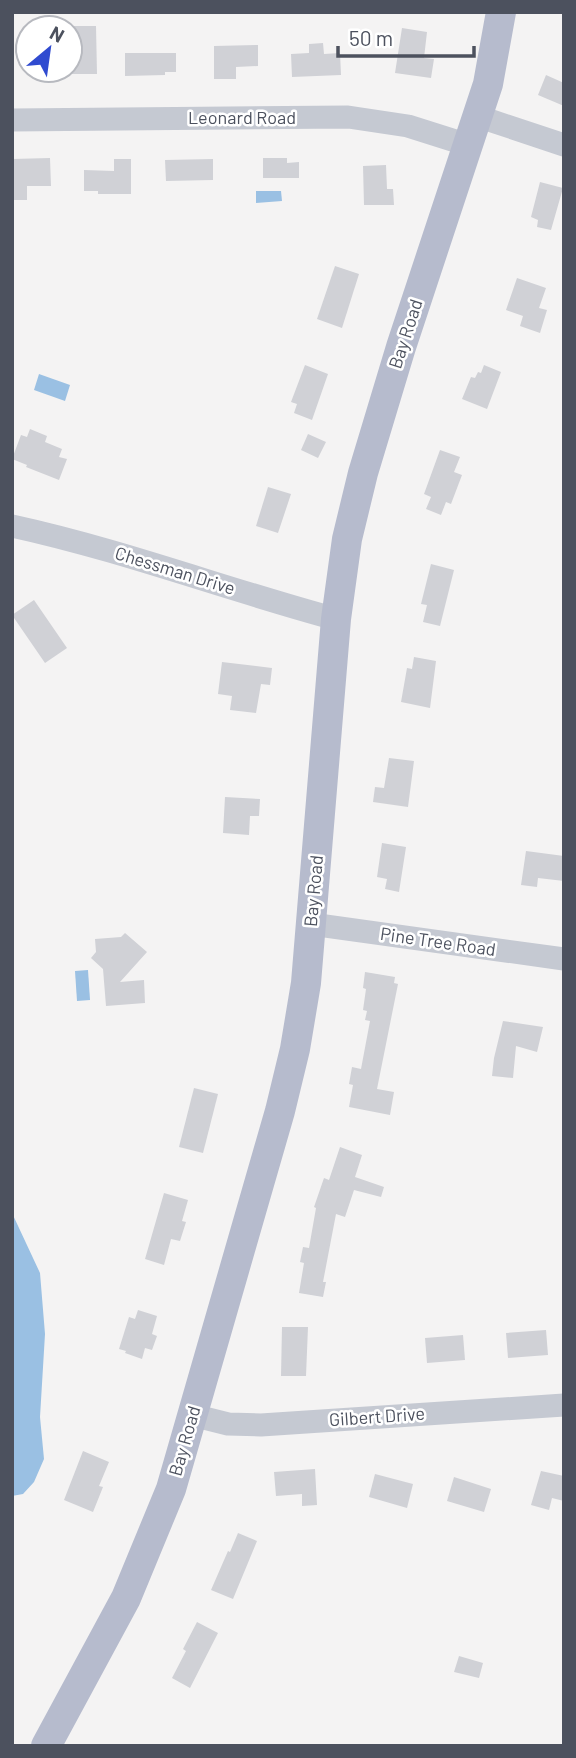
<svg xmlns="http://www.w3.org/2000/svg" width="576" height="1758" font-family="Barlow,sans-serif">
<rect width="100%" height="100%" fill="#f4f3f3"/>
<g fill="#9ac0e3">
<polygon points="256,191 281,191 282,201 256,203"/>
<polygon points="39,374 70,385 65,401 34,390"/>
<polygon points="88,970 90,1000 77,1001 75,971"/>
<polygon points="12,1213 40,1273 45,1334 40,1417 44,1459 34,1482 23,1494 12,1496"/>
</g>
<g fill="#d0d1d6">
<polygon points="70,26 96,26 97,74 70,74"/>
<polygon points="402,28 427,32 424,58 434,59 431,78 395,73"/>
<polygon points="323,43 324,54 340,53 341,75 292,77 291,54 309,53 309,44"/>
<polygon points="258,45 258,66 236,67 236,79 214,79 214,46"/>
<polygon points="125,53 176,53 176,72 165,72 165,75 125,76"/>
<polygon points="546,75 564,83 564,106 538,95"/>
<polygon points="50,158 51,186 27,186 27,200 12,200 12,159"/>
<polygon points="263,158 287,158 287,163 299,162 299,178 263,178"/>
<polygon points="114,159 131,159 131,194 98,194 98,191 84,191 84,170 114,171"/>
<polygon points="213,159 213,180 166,181 165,160"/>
<polygon points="386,165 387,189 393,189 394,205 364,205 363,166"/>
<polygon points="540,182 563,188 551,230 537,227 538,220 531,217"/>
<polygon points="335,266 359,274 342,328 317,319"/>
<polygon points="517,278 546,288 539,308 547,310 540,333 520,326 523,316 506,310"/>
<polygon points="305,365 328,374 312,420 294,413 297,404 291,402"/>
<polygon points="484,365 501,372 487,409 462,399 471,377 475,378 478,372 481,373"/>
<polygon points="30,429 47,436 45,442 62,449 59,457 67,459 59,480 26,467 27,465 12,459 21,435 27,437"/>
<polygon points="308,434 326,442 318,458 301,450"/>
<polygon points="440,450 460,457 454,472 462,475 451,504 446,502 441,515 426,509 431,497 424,494"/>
<polygon points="268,487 291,494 278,533 256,526"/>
<polygon points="431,564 454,570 440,626 423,622 427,605 421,604"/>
<polygon points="34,600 67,648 45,663 12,615"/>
<polygon points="414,657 436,661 430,708 401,702 407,668 412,669"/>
<polygon points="222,662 272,668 270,685 261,684 256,713 230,710 232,696 218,694"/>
<polygon points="389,758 414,761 408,807 373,802 375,787 384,788"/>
<polygon points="225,797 260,799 259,816 250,816 249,835 223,833"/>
<polygon points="382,843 406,847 399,892 385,889 387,879 377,877"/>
<polygon points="526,851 564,856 564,881 538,878 537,887 521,885"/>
<polygon points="125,933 147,952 120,982 144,980 145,1003 106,1006 103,969 91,958 96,952 95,939 121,937"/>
<polygon points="365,972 395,977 394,983 398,984 377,1089 394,1092 390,1115 349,1107 353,1085 349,1084 352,1067 361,1069 370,1021 365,1020 367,1011 363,1010 366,989 363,988"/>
<polygon points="503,1021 543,1027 537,1052 516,1046 513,1078 492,1076 494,1058"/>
<polygon points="194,1088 218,1094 203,1153 179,1147"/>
<polygon points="340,1147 362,1155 355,1177 384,1187 381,1197 354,1190 345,1217 336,1214 323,1282 326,1282 323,1297 299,1293 304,1263 300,1262 303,1247 309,1248 316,1208 314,1207 324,1178 329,1180"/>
<polygon points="164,1193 188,1200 182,1221 186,1222 180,1241 171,1239 164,1265 145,1259"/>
<polygon points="138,1310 157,1316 152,1334 157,1336 152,1350 145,1348 142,1359 125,1353 126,1351 119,1349 129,1317 135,1319"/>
<polygon points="282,1327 308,1327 306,1376 281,1376"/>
<polygon points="546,1330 548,1355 508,1358 506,1333"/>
<polygon points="463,1335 465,1360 427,1363 425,1338"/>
<polygon points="83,1451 109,1462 99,1486 103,1487 93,1512 64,1500"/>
<polygon points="315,1469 317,1505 302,1506 302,1494 276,1496 274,1472"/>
<polygon points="541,1471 564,1476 564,1501 552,1498 549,1510 531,1505"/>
<polygon points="375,1474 413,1484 407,1508 369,1497"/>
<polygon points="454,1477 491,1489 484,1512 447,1501"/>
<polygon points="238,1533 257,1541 233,1599 211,1590 228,1551 230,1552"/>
<polygon points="197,1622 218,1633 190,1688 172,1678 186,1651 183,1649"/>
<polygon points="459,1656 483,1663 479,1678 454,1672"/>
</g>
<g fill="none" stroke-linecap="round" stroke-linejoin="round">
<g stroke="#c5c9d2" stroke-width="23">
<polyline points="477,116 564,145"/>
<polyline points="12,120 348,117 408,126 468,145"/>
<path d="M12,526C122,550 228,590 336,619"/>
<polyline points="311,924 564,959"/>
<polyline points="192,1415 228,1424 261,1425 564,1405"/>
</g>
<polyline stroke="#b6bbcd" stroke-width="30" points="46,1746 126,1598 171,1489 280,1111 295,1049 306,983 336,619 347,539 363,473 401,347 488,84 501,12"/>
</g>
<g text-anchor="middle" stroke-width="5" stroke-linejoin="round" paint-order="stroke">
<g font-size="18" fill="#4c515e" stroke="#fff">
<text x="242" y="124">Leonard Road</text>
<text transform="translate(406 334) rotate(-72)" y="6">Bay Road</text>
<text transform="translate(175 571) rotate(17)" y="6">Chessman Drive</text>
<text transform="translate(314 891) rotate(-85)" y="6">Bay Road</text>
<text transform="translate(438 942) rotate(8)" y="6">Pine Tree Road</text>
<text transform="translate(377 1417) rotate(-4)" y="6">Gilbert Drive</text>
<text transform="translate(185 1441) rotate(-74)" y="6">Bay Road</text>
</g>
</g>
<rect width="576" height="1758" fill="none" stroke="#4c515e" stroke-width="28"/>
<g transform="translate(49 49) rotate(29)"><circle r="33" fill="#ffffff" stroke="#b7b9bf" stroke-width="2"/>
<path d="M0-5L12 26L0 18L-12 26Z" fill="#304bd0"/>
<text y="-10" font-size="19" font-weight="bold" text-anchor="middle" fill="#4c515e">N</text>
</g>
<path d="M338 46v10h136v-10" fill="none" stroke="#4c515e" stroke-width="3.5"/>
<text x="349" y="46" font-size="21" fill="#4c515e" stroke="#ffffff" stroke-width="5" paint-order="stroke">50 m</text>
</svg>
